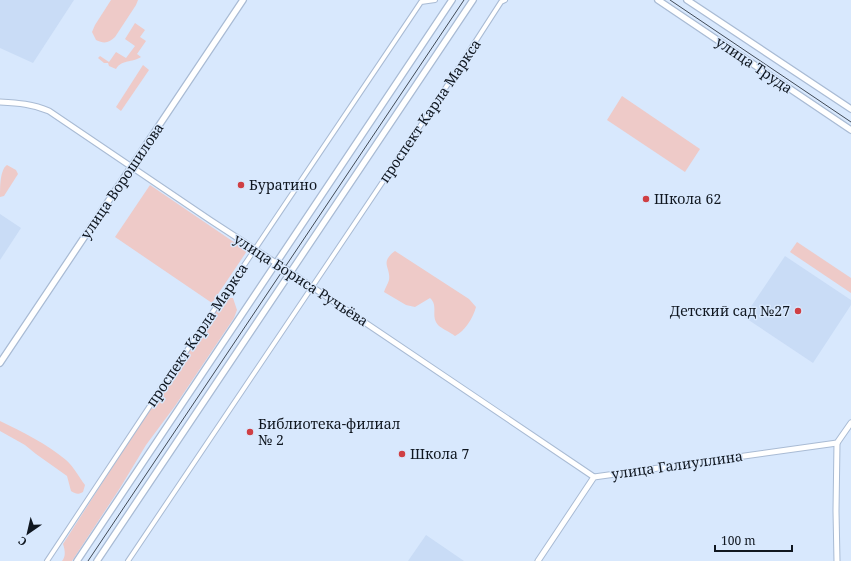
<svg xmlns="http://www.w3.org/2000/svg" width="851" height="561" font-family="'Noto Serif',serif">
<rect width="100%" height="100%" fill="#d8e8fd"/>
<g fill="#c9dcf6">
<polygon points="0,0 74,0 33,63 0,48"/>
<polygon points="0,214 21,228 0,260"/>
<polygon points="785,256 851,300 851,305 813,363 744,317"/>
<polygon points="426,535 464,561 408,561"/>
</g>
<g fill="#eecac8">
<path d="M111,0H138L136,5L115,37C109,43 104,44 96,40L92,32L95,25Z"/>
<path d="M135,23L145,30L140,37L146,41L137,54L141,57C132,63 122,59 116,69L109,66L108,63H104L98,58L100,56L109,62L116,52L126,58L135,46L125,39Z"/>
<polygon points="143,65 149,70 121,111 116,107"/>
<polygon points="622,96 700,149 685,172 607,120"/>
<path d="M7,165L16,170L18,174L4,196L0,197C0,186 0,170 7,165Z"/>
<polygon points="150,185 247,251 212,303 115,237"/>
<polygon points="797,242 851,278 851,293 790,252"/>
<path d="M395,251L469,299L476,307C473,318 465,331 455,336C450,332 442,329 438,325C430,316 439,306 430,298L415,307L406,305L384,292C385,288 388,284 389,280C391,267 379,263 395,251Z"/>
<path d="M228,298H233L237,310L234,318L175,406L146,445L120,488L72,561H62C66,556 65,550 63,544L156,399L218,308Z"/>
<path d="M0,421C23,432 47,444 66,460C74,467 79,477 85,485L83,492C78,495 76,494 71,491L67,476L36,454L25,445L0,431Z"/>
</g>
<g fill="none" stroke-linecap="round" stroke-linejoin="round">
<g stroke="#a9bbd4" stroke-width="6">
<g id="minor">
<polyline points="47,561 173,371 413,14 421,2 435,0"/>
<polyline points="128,561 439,98 501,2 505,0"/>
</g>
</g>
<g stroke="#a9bbd4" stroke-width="7">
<g id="tertiary">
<path d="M0,102C18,103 33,104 49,111L210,220L276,263"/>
<polyline points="290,272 594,477"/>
<polyline points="837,443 836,511 837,561"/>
<polyline points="538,561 594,477 837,443 851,423"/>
</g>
</g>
<g stroke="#a9bbd4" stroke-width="8">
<g id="secondary">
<polyline points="658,0 851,130"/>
<polyline points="687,0 851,109"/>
<polyline points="276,263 290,272"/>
<polyline points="0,363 243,0"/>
<polyline points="77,561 452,0"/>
<polyline points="97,561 473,0"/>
</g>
</g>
<use href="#minor" stroke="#fff" stroke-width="4"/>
<use href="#tertiary" stroke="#fff" stroke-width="5"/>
<use href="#secondary" stroke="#fff" stroke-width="5.5"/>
<g stroke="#414a56" stroke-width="1">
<polyline points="670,0 851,122"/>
<polyline points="88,561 464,0"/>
</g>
</g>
<g fill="#cf3f44" stroke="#d8e8fd" stroke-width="1.5">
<circle cx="241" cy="185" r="4"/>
<circle cx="646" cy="199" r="4"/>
<circle cx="798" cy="311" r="4"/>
<circle cx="250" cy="432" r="4"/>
<circle cx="402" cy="454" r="4"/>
</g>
<g text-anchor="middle" stroke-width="3" stroke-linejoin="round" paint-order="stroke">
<g font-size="14" fill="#101720" stroke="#d8e8fd">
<text transform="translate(754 65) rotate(34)" y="5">улица Труда</text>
<text transform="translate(430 111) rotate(-56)" y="5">проспект Карла Маркса</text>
<text transform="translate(122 181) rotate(-56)" y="5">улица Ворошилова</text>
<text transform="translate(301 280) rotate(33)" y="5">улица Бориса Ручьёва</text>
<text transform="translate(197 335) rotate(-56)" y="5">проспект Карла Маркса</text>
<text transform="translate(677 465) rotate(-8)" y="5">улица Галиуллина</text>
</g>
<g font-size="14" fill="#101720" stroke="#d8e8fd" text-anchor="start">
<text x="249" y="190">Буратино</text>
<text x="654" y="204">Школа 62</text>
<text x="790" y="316" text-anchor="end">Детский сад №27</text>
<text x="258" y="429">Библиотека-филиал<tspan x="258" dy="16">№ 2</tspan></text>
<text x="410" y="459">Школа 7</text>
</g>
</g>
<g transform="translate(28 533) rotate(214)" stroke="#d8e8fd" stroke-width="3" paint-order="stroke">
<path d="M0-3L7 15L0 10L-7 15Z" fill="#101720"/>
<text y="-6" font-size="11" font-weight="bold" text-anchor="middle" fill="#101720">С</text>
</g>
<path d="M715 545v6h77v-6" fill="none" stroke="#101720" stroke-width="2"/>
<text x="721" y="545" font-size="12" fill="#101720" stroke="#d8e8fd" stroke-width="3" paint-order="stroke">100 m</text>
</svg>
